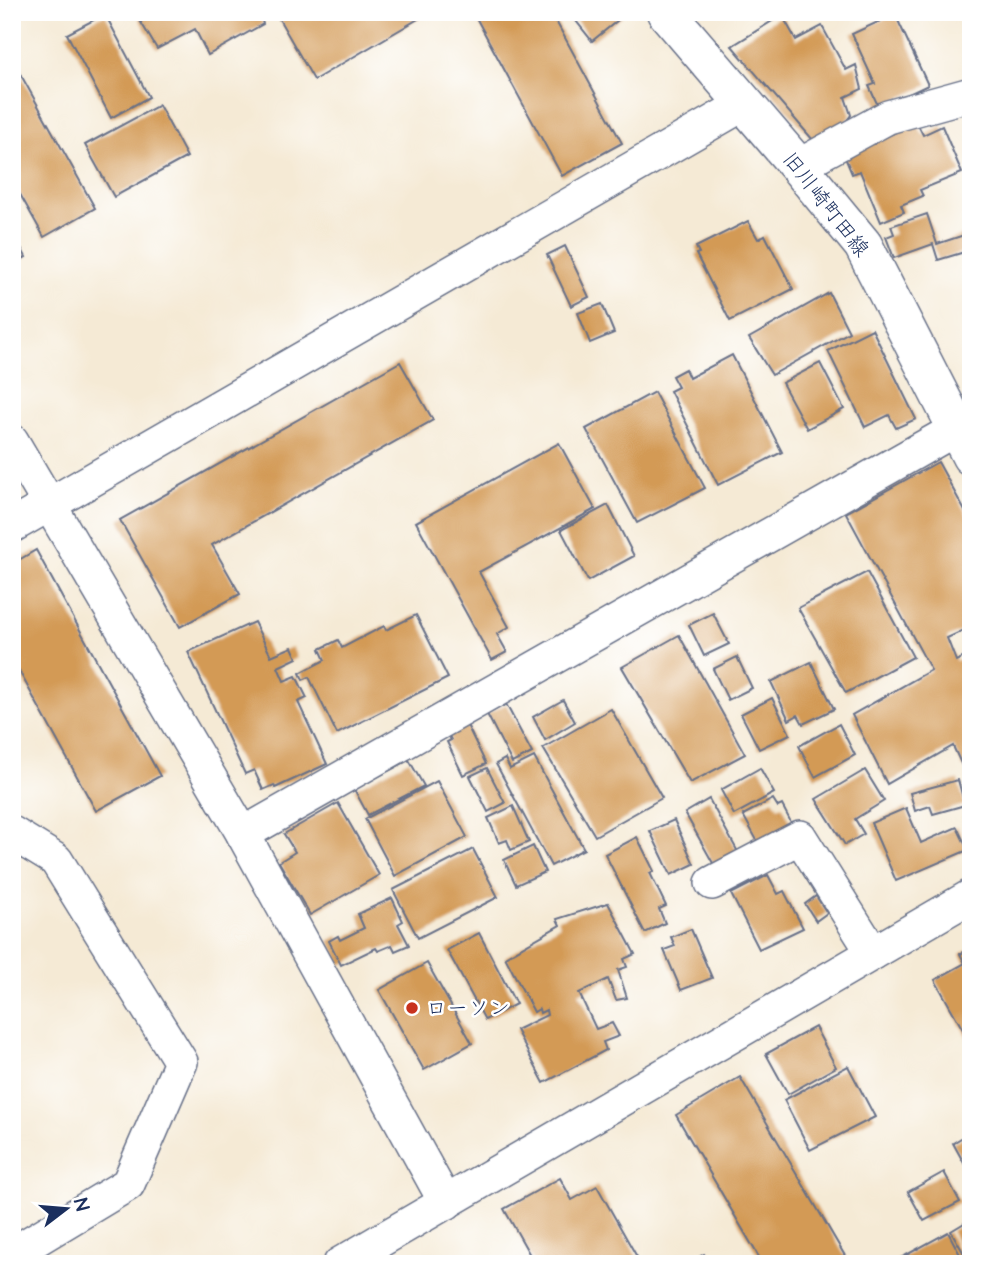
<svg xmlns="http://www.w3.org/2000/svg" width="983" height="1276" font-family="'Architects Daughter','Klee One',sans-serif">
<rect width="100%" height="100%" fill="#fff"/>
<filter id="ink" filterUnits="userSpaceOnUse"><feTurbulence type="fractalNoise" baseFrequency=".0143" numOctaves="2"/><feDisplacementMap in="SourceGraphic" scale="14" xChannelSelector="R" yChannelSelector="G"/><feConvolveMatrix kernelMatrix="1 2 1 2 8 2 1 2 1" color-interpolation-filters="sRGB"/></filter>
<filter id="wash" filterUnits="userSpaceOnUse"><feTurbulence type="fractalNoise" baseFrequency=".00686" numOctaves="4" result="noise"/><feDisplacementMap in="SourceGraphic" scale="28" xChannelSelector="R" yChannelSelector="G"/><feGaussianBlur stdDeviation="1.57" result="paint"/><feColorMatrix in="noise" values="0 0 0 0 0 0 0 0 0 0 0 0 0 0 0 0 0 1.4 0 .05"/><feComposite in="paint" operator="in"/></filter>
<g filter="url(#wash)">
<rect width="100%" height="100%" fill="#f5ead5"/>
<g id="blocks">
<g fill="#d39a55">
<polygon points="151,12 259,12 263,24 208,55 195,29 157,49 139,19"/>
<polygon points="275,12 430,12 314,80"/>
<polygon points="473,12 551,12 622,143 562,176"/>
<polygon points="569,12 620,12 623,16 592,41"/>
<polygon points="105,14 149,97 111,118 67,34"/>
<polygon points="895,14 928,85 879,108 869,86 875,84 852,34"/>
<polygon points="782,15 796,40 822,26 846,70 856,65 862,89 845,97 851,115 838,132 813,140 732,46"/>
<polygon points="12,59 95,208 44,237 12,180"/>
<polygon points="159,105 187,157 114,197 85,145"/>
<polygon points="917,123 923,135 942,126 962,173 920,190 923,196 901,205 904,212 881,222 860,171 852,174 844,155"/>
<polygon points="927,214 937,244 967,234 971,250 938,260 933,244 894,258 886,237 894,234 891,226"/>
<polygon points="748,221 758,239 765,235 793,289 730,321 696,254 699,253 696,247"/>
<polygon points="17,240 26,257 12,265 12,242"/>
<polygon points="565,246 589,297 571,306 547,255"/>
<polygon points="829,293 849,332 772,375 749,338"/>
<polygon points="602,304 614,333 590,343 578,313"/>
<polygon points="872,329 916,419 896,428 889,415 865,427 828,351"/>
<polygon points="732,355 782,452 718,485 670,391 678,387 672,376 685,369 689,378"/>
<polygon points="400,362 433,420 212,545 240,594 180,627 120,520"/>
<polygon points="820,363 844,409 807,429 782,383"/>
<polygon points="654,392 705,488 637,523 586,429"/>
<polygon points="559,443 595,509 479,572 509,627 497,634 507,652 492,660 416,522"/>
<polygon points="938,462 971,522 971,627 947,638 956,661 971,654 971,764 963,768 953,746 887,784 852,715 931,670 846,513"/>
<polygon points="608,505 634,556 588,581 561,530"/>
<polygon points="36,550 160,776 96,811 18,669 12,672 12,564"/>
<polygon points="867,572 913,657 846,693 798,608"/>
<polygon points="713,613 729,644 704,656 689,625"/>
<polygon points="416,615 448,678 337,734 309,677 303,680 300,673 325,660 320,649 338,640 342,648 384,626 386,630"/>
<polygon points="254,622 271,656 292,647 297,658 278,667 284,681 296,676 307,698 298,702 327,764 275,788 274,785 263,790 254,770 245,774 188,652"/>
<polygon points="679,635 745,754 690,783 622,667"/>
<polygon points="737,657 752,688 728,700 713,669"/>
<polygon points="811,662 834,709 803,724 798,715 789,720 771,682"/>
<polygon points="772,698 790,734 759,749 741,714"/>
<polygon points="563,700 575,722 545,740 533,717"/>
<polygon points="506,704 532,753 512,763 487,714"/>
<polygon points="611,709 662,798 595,836 543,748"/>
<polygon points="839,724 855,755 815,777 799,746"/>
<polygon points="467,725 486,764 463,775 447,742 451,740 448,734"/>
<polygon points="534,757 584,849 551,866 496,764 505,759 510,769"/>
<polygon points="409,760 424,786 368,815 354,789"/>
<polygon points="487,768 505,803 488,812 470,776"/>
<polygon points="760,768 774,793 734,815 721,790"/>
<polygon points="865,770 884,801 855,819 864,834 845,845 816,799"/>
<polygon points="958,780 965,805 933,814 930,806 915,811 910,793"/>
<polygon points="437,781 467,837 395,876 365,819"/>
<polygon points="709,799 738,852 714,865 685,813"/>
<polygon points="773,799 778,807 782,805 793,826 759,844 743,815"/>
<polygon points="338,803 379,875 310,915 279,862 295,852 284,834"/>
<polygon points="513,806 529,842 511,850 507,840 499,843 488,818"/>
<polygon points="906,808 921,843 957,827 968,850 896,881 871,823"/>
<polygon points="674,820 694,864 671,875 650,831"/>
<polygon points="637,837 654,871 650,873 666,906 659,909 665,923 645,933 605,854"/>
<polygon points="533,846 545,872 516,885 504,860"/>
<polygon points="473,849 498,897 418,938 393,890"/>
<polygon points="768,875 778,894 784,891 803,928 759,949 731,894"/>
<polygon points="816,896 827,913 816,921 805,904"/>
<polygon points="392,898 403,921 398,924 409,945 395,951 392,945 378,951 376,948 341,965 329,941 338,936 340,940 364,928 358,914"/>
<polygon points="608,903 635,954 624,959 627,967 618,970 627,998 616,1000 608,979 579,993 596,1029 612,1023 619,1036 603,1042 606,1050 544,1083 516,1030 547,1015 546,1010 540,1013 539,1009 534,1012 505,957 560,925 557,919"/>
<polygon points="691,929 712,978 681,990 664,950 675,946 671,937"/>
<polygon points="479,933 516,1004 485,1020 447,950"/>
<polygon points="971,948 971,1044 935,980 965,963 960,954"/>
<polygon points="427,963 472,1043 424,1070 379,990"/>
<polygon points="815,1027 836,1067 788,1094 766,1054"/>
<polygon points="848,1066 875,1117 810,1150 784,1100"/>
<polygon points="740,1077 848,1261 843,1264 763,1264 676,1115"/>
<polygon points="971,1132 971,1176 953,1143"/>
<polygon points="944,1172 960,1202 924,1221 908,1192"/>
<polygon points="560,1178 572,1200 597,1186 641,1264 535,1264 504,1209"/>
<polygon points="971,1219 971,1264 970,1264 951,1231"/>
<polygon points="948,1232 965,1264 890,1264"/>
<polygon points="704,1254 710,1264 687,1264"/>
</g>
</g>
</g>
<g filter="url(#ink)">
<use href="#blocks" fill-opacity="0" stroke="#677088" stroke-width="2"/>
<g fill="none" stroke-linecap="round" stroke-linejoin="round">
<g stroke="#677088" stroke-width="36">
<g id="minor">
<polyline points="798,166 888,117 971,94"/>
<polyline points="12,441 243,834 446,1203"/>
<polyline points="12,526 744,104"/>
<polyline points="12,833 56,860 181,1062 128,1184 12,1254"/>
<polyline points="243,834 956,429"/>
<polyline points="712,883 800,837 873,953"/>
<polyline points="340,1264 971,896"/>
</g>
</g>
<g stroke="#677088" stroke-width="41">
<polyline id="major" points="666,12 798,166 863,245 971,456"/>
</g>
<use href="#minor" stroke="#fff" stroke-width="33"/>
<use href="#major" stroke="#fff" stroke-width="38"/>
</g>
</g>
<circle fill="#c8321e" stroke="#fff" stroke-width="2.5" cx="412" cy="1008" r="7"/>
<g text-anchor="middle" stroke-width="5" stroke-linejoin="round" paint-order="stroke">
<g font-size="21" fill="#1b2f5e" stroke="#fff">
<text transform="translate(826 204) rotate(52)" y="7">旧川崎町田線</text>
</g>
<g font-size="21" fill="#1b2f5e" stroke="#fff" text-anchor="start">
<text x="426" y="1015">ローソン</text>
</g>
</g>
<rect width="983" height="1276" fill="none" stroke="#fff" stroke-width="42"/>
<g transform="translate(66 1209) rotate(74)" stroke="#ffffff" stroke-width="5" paint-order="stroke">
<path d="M0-5L12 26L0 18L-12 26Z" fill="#1b2f5e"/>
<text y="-10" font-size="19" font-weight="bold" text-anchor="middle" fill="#1b2f5e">N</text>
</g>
</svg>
